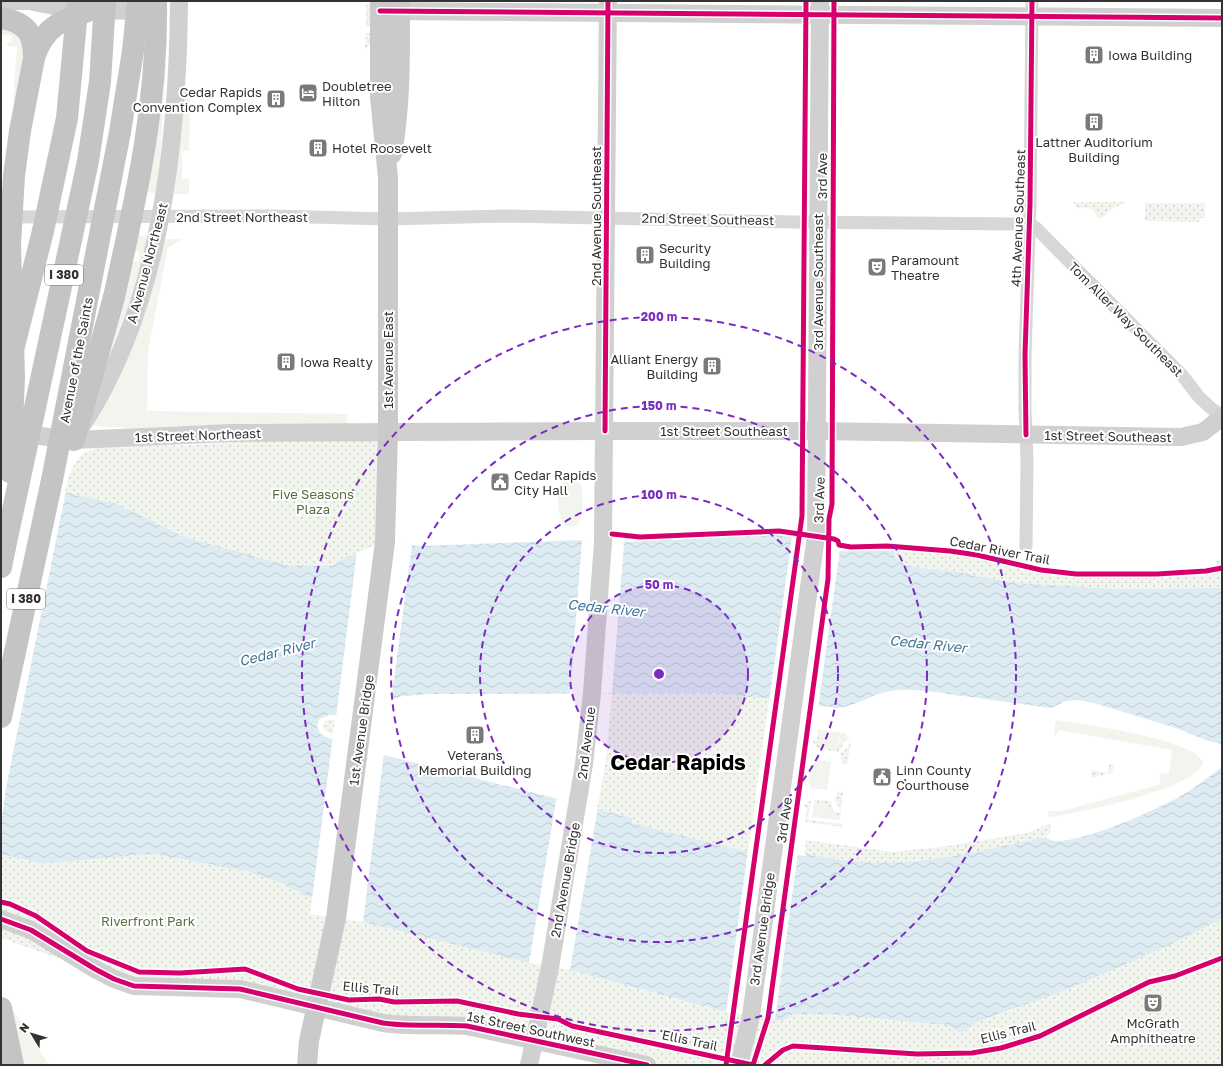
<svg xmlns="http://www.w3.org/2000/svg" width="1223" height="1066" font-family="'Golos Text',sans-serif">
<defs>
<pattern id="park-dots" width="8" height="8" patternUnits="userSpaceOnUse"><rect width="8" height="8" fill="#f1f5ed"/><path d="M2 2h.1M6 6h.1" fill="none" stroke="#cfd2cc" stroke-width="1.8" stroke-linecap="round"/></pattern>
<pattern id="water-waves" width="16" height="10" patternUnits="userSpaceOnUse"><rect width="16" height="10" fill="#ddebf3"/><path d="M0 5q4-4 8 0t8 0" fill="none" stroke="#becad1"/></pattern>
</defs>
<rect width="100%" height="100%" fill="#fff"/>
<g fill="#f1f5ed">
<polygon points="1,26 18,35 25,47 17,102 13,101 17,47 6,46 7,43 11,42 12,36 1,35"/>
<polygon points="166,64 158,193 143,192 163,65"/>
<polygon points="184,92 190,92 189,151 182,151 182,179 189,179 189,194 175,194 173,191"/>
<polygon points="134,234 149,237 141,269 113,352 100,369 126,271 131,271 130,261 139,261 139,251 130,250"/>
<polygon points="165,239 182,239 168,248 148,351 147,411 347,414 347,424 256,423 132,428 93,426 160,257"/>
<path d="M568,477L575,478L582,486C582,499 587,524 571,527L563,524C556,510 555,487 568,477Z"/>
<path d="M1056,720C1080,724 1198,739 1203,763C1192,791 1078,812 1049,818L1048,811H1062L1161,784L1159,775L1161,773L1169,774L1172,750L1059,730L1056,736L1054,732Z"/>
<polygon points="821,730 846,733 847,737 851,737 849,739 840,739 836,748 819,746"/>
<polygon points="817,760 831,762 827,790 812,788 808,781 810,766"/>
<polygon points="814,800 817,800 817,803 829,807 831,815 840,817 839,820 812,817"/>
<polygon points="4,996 49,1065 19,1065"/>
</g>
<g fill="url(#park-dots)">
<rect x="366" y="3" width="5" height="23"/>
<polygon points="366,33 371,33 371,43 365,50"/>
<polygon points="1073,202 1127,202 1112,209 1102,218 1098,218 1093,210 1084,207 1078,209"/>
<polygon points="1145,203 1205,203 1205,218 1200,218 1200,222 1145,221"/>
<path d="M388,432L383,542L371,550L348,557L330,566L286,565L185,537L117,504L65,493C70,469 75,453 101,447L191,445L357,433Z"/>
<polygon points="907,544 970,551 1005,558 1018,559 1044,568 1073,572 1151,572 1208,568 1217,566 1216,561 1222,559 1222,588 1117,589 1015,583 957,572 906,566 895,557 893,551 905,550"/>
<polygon points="612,693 719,693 769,700 748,852 632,823 633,818 597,809 606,761"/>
<polygon points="335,719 333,734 327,732 322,727 325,721"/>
<polygon points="818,730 821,730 819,746 836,748 842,738 849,739 843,743 842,747 838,752 817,748 813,742 814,739 817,740"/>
<polygon points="851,741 847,764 843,764 840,754 848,747"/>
<polygon points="1110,763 1114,764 1112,773 1091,778 1091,770 1107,773"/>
<polygon points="838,791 843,792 840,817 831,815 829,807 816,803 817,800 830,801 834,812 839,813 840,809 834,800"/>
<polygon points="811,800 808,820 842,824 842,827 805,822 807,808 805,807 805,805"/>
<path d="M1050,823L1051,832L1046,837C987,850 926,865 865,862C845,861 825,857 805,854L806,840L893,852L948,846L1027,833Z"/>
<polygon points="1,854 43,864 148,854 159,855 250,872 276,881 312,898 310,914 363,922 529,963 570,970 726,1012 783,1021 794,1014 827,1014 946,1025 955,1029 964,1030 977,1022 1010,1011 1128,962 1185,938 1222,919 1222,1065 647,1065 106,975 1,938"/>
</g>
<path fill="url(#water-waves)" d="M1,478L117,504L185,537L286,565L330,566L348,557L371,550L383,542L419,546L582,540L624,544L625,542L783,534L839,551H893L895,557L906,566L957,572L1015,583L1117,589L1222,588V744L1208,741L1176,728L1094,703L1077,700L1066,701L1051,708C1022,704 993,700 963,696C940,693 914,687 890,691C873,694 858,705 839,708L719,693L429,694L403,696L336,715H329L319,719L317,726L320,733L326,737L384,755L633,818L632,823L748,852L806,856L807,854C826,857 845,861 864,862C924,866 988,849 1046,837C1060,855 1164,806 1181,796C1196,787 1208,777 1222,767V919L1185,938L1071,988L977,1022L961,1033L946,1025L827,1014H794L783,1021L726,1012L570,970L529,963L363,922L310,914L312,898L276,881L250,872L159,855L148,854L43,864L1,854Z"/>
<g fill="#fff">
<polygon points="1,476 66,491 6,788 1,826"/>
<polygon points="792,536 804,538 840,549 818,709 769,702"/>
<polygon points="582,540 624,544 612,693 570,694"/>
<polygon points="380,541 412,545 391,702 336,717 357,552 370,548"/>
<polygon points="333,736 384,753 363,922 310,914"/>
<polygon points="557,795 598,807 570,970 529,963"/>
<polygon points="748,850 798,853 775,1019 726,1012"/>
</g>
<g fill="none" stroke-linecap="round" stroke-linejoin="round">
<g stroke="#d7d7d7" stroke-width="13">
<polyline points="5,217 273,216 388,219 504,216 794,222 1029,224 1036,228 1182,375 1199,397 1213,410 1222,415"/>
<polyline points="1026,547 1027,460 1025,411 1025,355 1030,204 1032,1"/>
</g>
<g stroke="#d0d0d0" stroke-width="18">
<polyline points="1,1 30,1"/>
<polyline points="29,1 74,10 151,11"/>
<polyline points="385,11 1222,18"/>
<path d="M83,424C161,304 178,140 179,1"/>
<polyline points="15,433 74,440 231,433 597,431 817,431 1181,437 1203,432 1222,417"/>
<path d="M1,919L31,930L95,969L114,979L134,986L240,989L383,1023C411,1027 439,1024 467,1026L647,1065"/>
<polyline points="529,1065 550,967 584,764 592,693 603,542 608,1"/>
<polyline points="739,1065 751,1016 816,536 820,1"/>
</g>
<g stroke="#cacaca" stroke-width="20">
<path d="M392,154C401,103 400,52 400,1"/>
<polyline points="307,1065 309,1041 336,918 385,542 388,432 388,178 380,97 380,1"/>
</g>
<g stroke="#c4c4c4" stroke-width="22">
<path d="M1,18C27,22 34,34 34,58L20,131"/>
<path d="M34,58C43,28 60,21 88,11"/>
<polyline points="1,385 9,366 43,231"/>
<polyline points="74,440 114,297"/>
<polyline points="1,567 5,547"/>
<polyline points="1,717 52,480"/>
<polyline points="1,1008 13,1065"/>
</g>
<g stroke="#c4c4c4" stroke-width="22">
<polyline points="43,231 67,118 78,1"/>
<path d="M114,297C136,197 158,104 156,1"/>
<polyline points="10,472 14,377 10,244 14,176 20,131"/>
<polyline points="52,480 120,132 133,51 138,1"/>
<polyline points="5,547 88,161 100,82 105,1"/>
</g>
<g stroke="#fff" stroke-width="8">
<g id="cycleway">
<polyline points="380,11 1222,18"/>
<polyline points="605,431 608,1"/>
<polyline points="1026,435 1025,355 1030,204 1032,1"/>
<polyline points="612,534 640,537 779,531 834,539 838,541 839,545 851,547 887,546 950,551 977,555 1041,570 1076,574 1157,574 1206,571 1222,568"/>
<polyline points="1,902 10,904 36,916 87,951 139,972 180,973 245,969 298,989 349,1000 379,999 394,1002 457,1001 518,1014 558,1019 572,1026 753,1065"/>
<path d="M1,919L31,930L95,969L114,979L134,986L240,989L383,1023C411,1027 439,1024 467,1026L647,1065"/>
<polyline points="726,1065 802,516 806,1"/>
<polyline points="753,1065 768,1018 828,579 829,519 832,504 834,1"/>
<polyline points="765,1065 783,1050 793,1046 917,1054 972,1053 1001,1048 1040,1036 1149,982 1175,976 1222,958"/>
</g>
</g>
<use href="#cycleway" stroke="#d6006c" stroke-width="5"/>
</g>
<circle cx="659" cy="674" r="89" fill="#7b2cbf" fill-opacity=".12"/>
<g fill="none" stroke="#7b2cbf" stroke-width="2" stroke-dasharray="7 5">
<circle cx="659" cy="674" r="89"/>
<circle cx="659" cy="674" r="179"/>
<circle cx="659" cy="674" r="268"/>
<circle cx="659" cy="674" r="357"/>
</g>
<defs>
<g id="building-square" transform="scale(1)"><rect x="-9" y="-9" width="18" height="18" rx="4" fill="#7a7a7a" stroke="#fff"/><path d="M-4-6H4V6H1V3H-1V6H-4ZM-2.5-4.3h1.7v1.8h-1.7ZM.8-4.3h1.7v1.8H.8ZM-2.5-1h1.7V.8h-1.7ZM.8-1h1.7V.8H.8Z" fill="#fff"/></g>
<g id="hotel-square" transform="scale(1)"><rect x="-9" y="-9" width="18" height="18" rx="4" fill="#7a7a7a" stroke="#fff"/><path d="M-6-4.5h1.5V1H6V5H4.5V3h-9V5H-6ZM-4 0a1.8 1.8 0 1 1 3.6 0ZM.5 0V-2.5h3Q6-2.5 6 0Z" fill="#fff"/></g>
<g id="theatre-square" transform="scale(1)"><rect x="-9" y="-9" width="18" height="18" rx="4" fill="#7a7a7a" stroke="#fff"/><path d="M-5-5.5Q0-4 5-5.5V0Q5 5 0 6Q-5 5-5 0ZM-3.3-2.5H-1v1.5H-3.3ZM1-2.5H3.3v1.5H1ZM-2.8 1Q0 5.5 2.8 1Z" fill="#fff"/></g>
<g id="civic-square" transform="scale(1)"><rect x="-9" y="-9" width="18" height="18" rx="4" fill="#7a7a7a" stroke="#fff"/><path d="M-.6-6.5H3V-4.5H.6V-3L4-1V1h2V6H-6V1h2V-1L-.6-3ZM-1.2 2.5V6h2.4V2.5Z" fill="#fff"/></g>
</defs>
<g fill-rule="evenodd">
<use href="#building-square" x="1094" y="55"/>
<use href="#hotel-square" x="308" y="93"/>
<use href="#building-square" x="276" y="99"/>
<use href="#building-square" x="1094" y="122"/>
<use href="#building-square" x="318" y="148"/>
<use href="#building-square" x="645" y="255"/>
<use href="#theatre-square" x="877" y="267"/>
<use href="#building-square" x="286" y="362"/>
<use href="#building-square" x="712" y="366"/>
<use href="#civic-square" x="500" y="482"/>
<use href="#building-square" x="475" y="735"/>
<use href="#civic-square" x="882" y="777"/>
<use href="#theatre-square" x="1153" y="1003"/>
</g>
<g text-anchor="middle" stroke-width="4" stroke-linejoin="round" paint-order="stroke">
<g fill="#fff" stroke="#707070" stroke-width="1">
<rect x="45" y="265" width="38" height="20" rx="3"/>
<rect x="7" y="589" width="38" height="20" rx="3"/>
</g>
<g font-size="12" font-weight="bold" fill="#333">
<text x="64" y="279">I 380</text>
<text x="26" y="603">I 380</text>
</g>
<g font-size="13" fill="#333" stroke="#fff" text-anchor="start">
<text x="1108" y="60">Iowa Building</text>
<text x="322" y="91">Doubletree<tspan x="322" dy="15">Hilton</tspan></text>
<text x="262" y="97" text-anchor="end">Cedar Rapids<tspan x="262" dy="15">Convention Complex</tspan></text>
<text x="1094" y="147" text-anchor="middle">Lattner Auditorium<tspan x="1094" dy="15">Building</tspan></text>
<text x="332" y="153">Hotel Roosevelt</text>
<text x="659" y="253">Security<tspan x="659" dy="15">Building</tspan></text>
<text x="891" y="265">Paramount<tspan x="891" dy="15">Theatre</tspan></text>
<text x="698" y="364" text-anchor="end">Alliant Energy<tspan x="698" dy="15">Building</tspan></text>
<text x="300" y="367">Iowa Realty</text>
<text x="514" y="480">Cedar Rapids<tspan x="514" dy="15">City Hall</tspan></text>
<text x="475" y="760" text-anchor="middle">Veterans<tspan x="475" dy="15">Memorial Building</tspan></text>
<text x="896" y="775">Linn County<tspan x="896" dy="15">Courthouse</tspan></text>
<text x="1153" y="1028" text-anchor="middle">McGrath<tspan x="1153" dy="15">Amphitheatre</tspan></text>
</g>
<g font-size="13" fill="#333" stroke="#fff">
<text transform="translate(822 176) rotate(-90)" y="5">3rd Ave</text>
<text transform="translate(596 216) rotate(-90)" y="5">2nd Avenue Southeast</text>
<text x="242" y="222">2nd Street Northeast</text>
<text transform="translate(1018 218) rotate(-88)" y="5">4th Avenue Southeast</text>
<text transform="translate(708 219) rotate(1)" y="5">2nd Street Southeast</text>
<text transform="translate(147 263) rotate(-75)" y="5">A Avenue Northeast</text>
<text transform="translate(818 282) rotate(-90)" y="5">3rd Avenue Southeast</text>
<text transform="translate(1126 319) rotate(45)" y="5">Tom Aller Way Southeast</text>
<text transform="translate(76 360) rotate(-79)" y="5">Avenue of the Saints</text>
<text transform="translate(388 360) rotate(-90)" y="5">1st Avenue East</text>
<text x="724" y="436">1st Street Southeast</text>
<text transform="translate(198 435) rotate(-2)" y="5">1st Street Northeast</text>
<text transform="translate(1108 436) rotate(1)" y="5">1st Street Southeast</text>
<text transform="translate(819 500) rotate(-88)" y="5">3rd Ave</text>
<text transform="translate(1000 550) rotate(11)" y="5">Cedar River Trail</text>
<text transform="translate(361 730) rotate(-82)" y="5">1st Avenue Bridge</text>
<text transform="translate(586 743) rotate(-83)" y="5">2nd Avenue</text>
<text transform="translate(784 820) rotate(-82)" y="5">3rd Ave</text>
<text transform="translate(565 880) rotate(-80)" y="5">2nd Avenue Bridge</text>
<text transform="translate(762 929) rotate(-82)" y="5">3rd Avenue Bridge</text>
<text transform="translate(371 988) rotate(5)" y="5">Ellis Trail</text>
<text transform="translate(531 1029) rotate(12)" y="5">1st Street Southwest</text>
<text transform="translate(1008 1032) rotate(-14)" y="5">Ellis Trail</text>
<text transform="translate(690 1040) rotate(12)" y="5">Ellis Trail</text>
</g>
<g font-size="13" fill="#56703f" stroke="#fff">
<text x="313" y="499">Five Seasons<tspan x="313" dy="15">Plaza</tspan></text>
<text x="148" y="926">Riverfront Park</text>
</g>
<g font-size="14" font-style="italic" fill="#3f7597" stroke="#fff">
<text transform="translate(606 608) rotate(6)" y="5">Cedar River</text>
<text transform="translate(928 644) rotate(6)" y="5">Cedar River</text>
<text transform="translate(277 652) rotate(-14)" y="5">Cedar River</text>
</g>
<g font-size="21" font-weight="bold" fill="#000" stroke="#fff">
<text x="678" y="770">Cedar Rapids</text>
</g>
</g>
<circle cx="659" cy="674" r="6" fill="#7b2cbf" stroke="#fff" stroke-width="2"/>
<g font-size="12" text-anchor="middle" font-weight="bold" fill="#7b2cbf" stroke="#fff" stroke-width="4" stroke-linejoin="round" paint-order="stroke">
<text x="659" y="321">200 m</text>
<text x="659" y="410">150 m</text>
<text x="659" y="499">100 m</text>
<text x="659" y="589">50 m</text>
</g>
<rect width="1223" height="1066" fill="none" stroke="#333333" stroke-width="4"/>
<g transform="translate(32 1034) rotate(308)" stroke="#ffffff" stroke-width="3" paint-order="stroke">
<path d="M0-3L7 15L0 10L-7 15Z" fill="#333333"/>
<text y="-6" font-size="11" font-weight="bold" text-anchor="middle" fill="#333333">N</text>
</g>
</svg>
